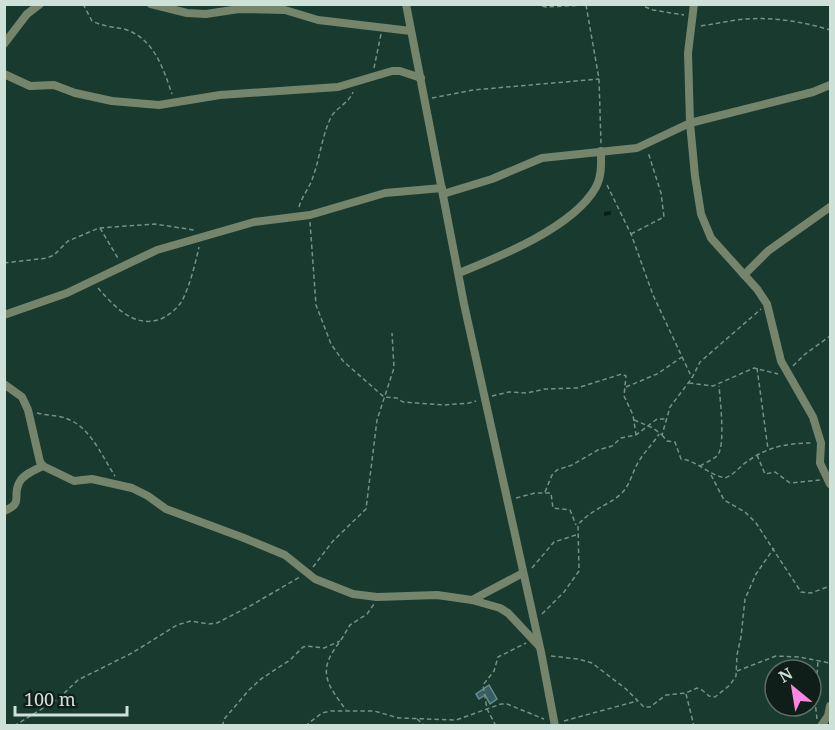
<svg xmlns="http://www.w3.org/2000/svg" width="835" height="730" font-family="'Noto Serif',serif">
<rect width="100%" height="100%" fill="#193a2f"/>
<polygon fill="#0007" points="611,211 611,215 604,216 604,212"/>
<polygon fill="#375f62" stroke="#668f92" stroke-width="1.5" points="489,685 497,699 490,704 485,695 479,699 476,694"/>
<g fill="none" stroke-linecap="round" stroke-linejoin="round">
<g stroke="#779187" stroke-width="1.5" stroke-dasharray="4.5 3" stroke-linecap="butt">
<path d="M83,4L92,21C102,26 113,27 124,29C154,38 163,68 172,94"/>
<polyline points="535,4 546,7 607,4"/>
<polyline points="638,4 653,10 684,15"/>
<polyline points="586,5 599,79 601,144"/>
<path d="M701,26C716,24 731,20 747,19C775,17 804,22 830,30"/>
<polyline points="374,68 381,34"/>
<polyline points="432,98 473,90 599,79"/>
<polyline points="607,185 631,234 653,295 692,378"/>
<path d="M299,207C302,196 310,187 313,177C320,157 322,136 331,117C337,107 349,103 353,92"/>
<polyline points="310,222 316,305 331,344 343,361 384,397 397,398 403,402 444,405 469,403 476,401"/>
<polyline points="100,228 119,260"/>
<polyline points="631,234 664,217 661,193 648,152"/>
<polyline points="4,263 47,258 54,255 68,241 99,228 155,224 194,230"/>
<path d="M98,288C114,306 134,329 161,319C169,315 177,309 182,301C190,285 195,265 199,247"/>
<polyline points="793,366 804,355 830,336"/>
<polyline points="757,368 768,449"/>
<polyline points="689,383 713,386 754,368 778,374"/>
<polyline points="626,387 657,374 682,357"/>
<polyline points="492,396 509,392 527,393 545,389 577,388 622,374 626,376 624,396 633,415 636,435"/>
<path d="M37,413C48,416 60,415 70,420C91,429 103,458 115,476"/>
<polyline points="634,420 653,428 662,435 670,407 692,378 700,362 761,309"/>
<path d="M662,435L667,441L675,442L681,459C698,461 707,474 725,478C734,475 740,466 748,461C767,447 788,443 811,443"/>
<polyline points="757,455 765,474 775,472 790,483 820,480"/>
<path d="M700,466C705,463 712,460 717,456C726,447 720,399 719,386"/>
<polyline points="711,475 724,500 745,512 756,523 801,592 811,593 830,586"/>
<polyline points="545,492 552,475 557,470 572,465 598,450 612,446 621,438 636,435 657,419 666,419"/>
<polyline points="516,498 535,493 551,493 553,508 570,510 576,525"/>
<polyline points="313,567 333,541 366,509 377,420 394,368 392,333"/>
<polyline points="532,568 554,542 576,535"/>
<path d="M542,614L564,592L579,571L578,525C590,510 607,506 621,494C631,484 632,472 639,461C645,451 653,444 659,434"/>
<polyline points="341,640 350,625 367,614 374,604"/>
<path d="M339,643C316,672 328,685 346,710"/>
<polyline points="551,656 578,659 592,663 626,689 644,707 650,707 666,695 686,693 697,688 702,690 709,696 715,697 730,685 736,676 737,655 741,637 745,599 756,574 774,548"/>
<polyline points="737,671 776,656 799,657 830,663"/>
<polyline points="686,694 694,726"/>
<polyline points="417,719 425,726"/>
<polyline points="817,719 815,701 818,661"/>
<polyline points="564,721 637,701"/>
<polyline points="4,723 6,726"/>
<polyline points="14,726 58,699 78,680 132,653 177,625 191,621 209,624 217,623 250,606 300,577"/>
<polyline points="222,726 225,718 249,690 261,679 290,660 303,647 307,646 324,648 340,641"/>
<polyline points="305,726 322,713 331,711 374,711 399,718 456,720 501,704 507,704 544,719"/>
<polyline points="496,726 487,709 483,685 494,671 498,657 526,643"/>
</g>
<g stroke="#75856c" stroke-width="8">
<polyline points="151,4 187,13 206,14 239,9 285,10 318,20 411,31"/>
<polyline points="406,4 464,304 541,652 555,726"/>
<polyline points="694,4 688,53 690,123 695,176 701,214 711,238 757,289 767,304 781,361 813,417 821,443 820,463 830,484"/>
<polyline points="4,44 27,14 40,4"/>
<polyline points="4,74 30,86 54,85 75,93 112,101 159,105 220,95 338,87 392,71 400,71 421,78"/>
<polyline points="443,194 492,179 542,158 637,148 690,123 813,92 830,85"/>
<path d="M459,273C499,257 574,227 596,187C602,176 601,163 601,151"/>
<polyline points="744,275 768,251 830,207"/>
<polyline points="4,315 67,293 157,250 202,237 254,222 310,215 385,193 442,188"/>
<polyline points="4,384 22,397 28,410 40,462 43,466 74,481 92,479 132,488 148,496 166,509 244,538 285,555 315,579 353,594 377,597 437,595 472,600 500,608 508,613 539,646"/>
<path d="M4,511C24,503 12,497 19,483C23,474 35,470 43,466"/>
<polyline points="472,600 523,573"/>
<polyline points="821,726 828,716 830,706"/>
</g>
</g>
<rect width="835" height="730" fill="none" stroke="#cee1d9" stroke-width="12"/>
<g transform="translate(793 688) rotate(330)"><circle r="28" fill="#101e19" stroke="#5c6c66" stroke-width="1.5"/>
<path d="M0-4.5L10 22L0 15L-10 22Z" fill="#fc86e3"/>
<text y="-9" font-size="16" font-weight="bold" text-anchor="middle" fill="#cee1d9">N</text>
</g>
<path d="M15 706v9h112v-9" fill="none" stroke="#cee1d9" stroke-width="3"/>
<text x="24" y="706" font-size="18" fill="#cee1d9" stroke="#101e19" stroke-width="4.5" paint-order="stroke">100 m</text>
</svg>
